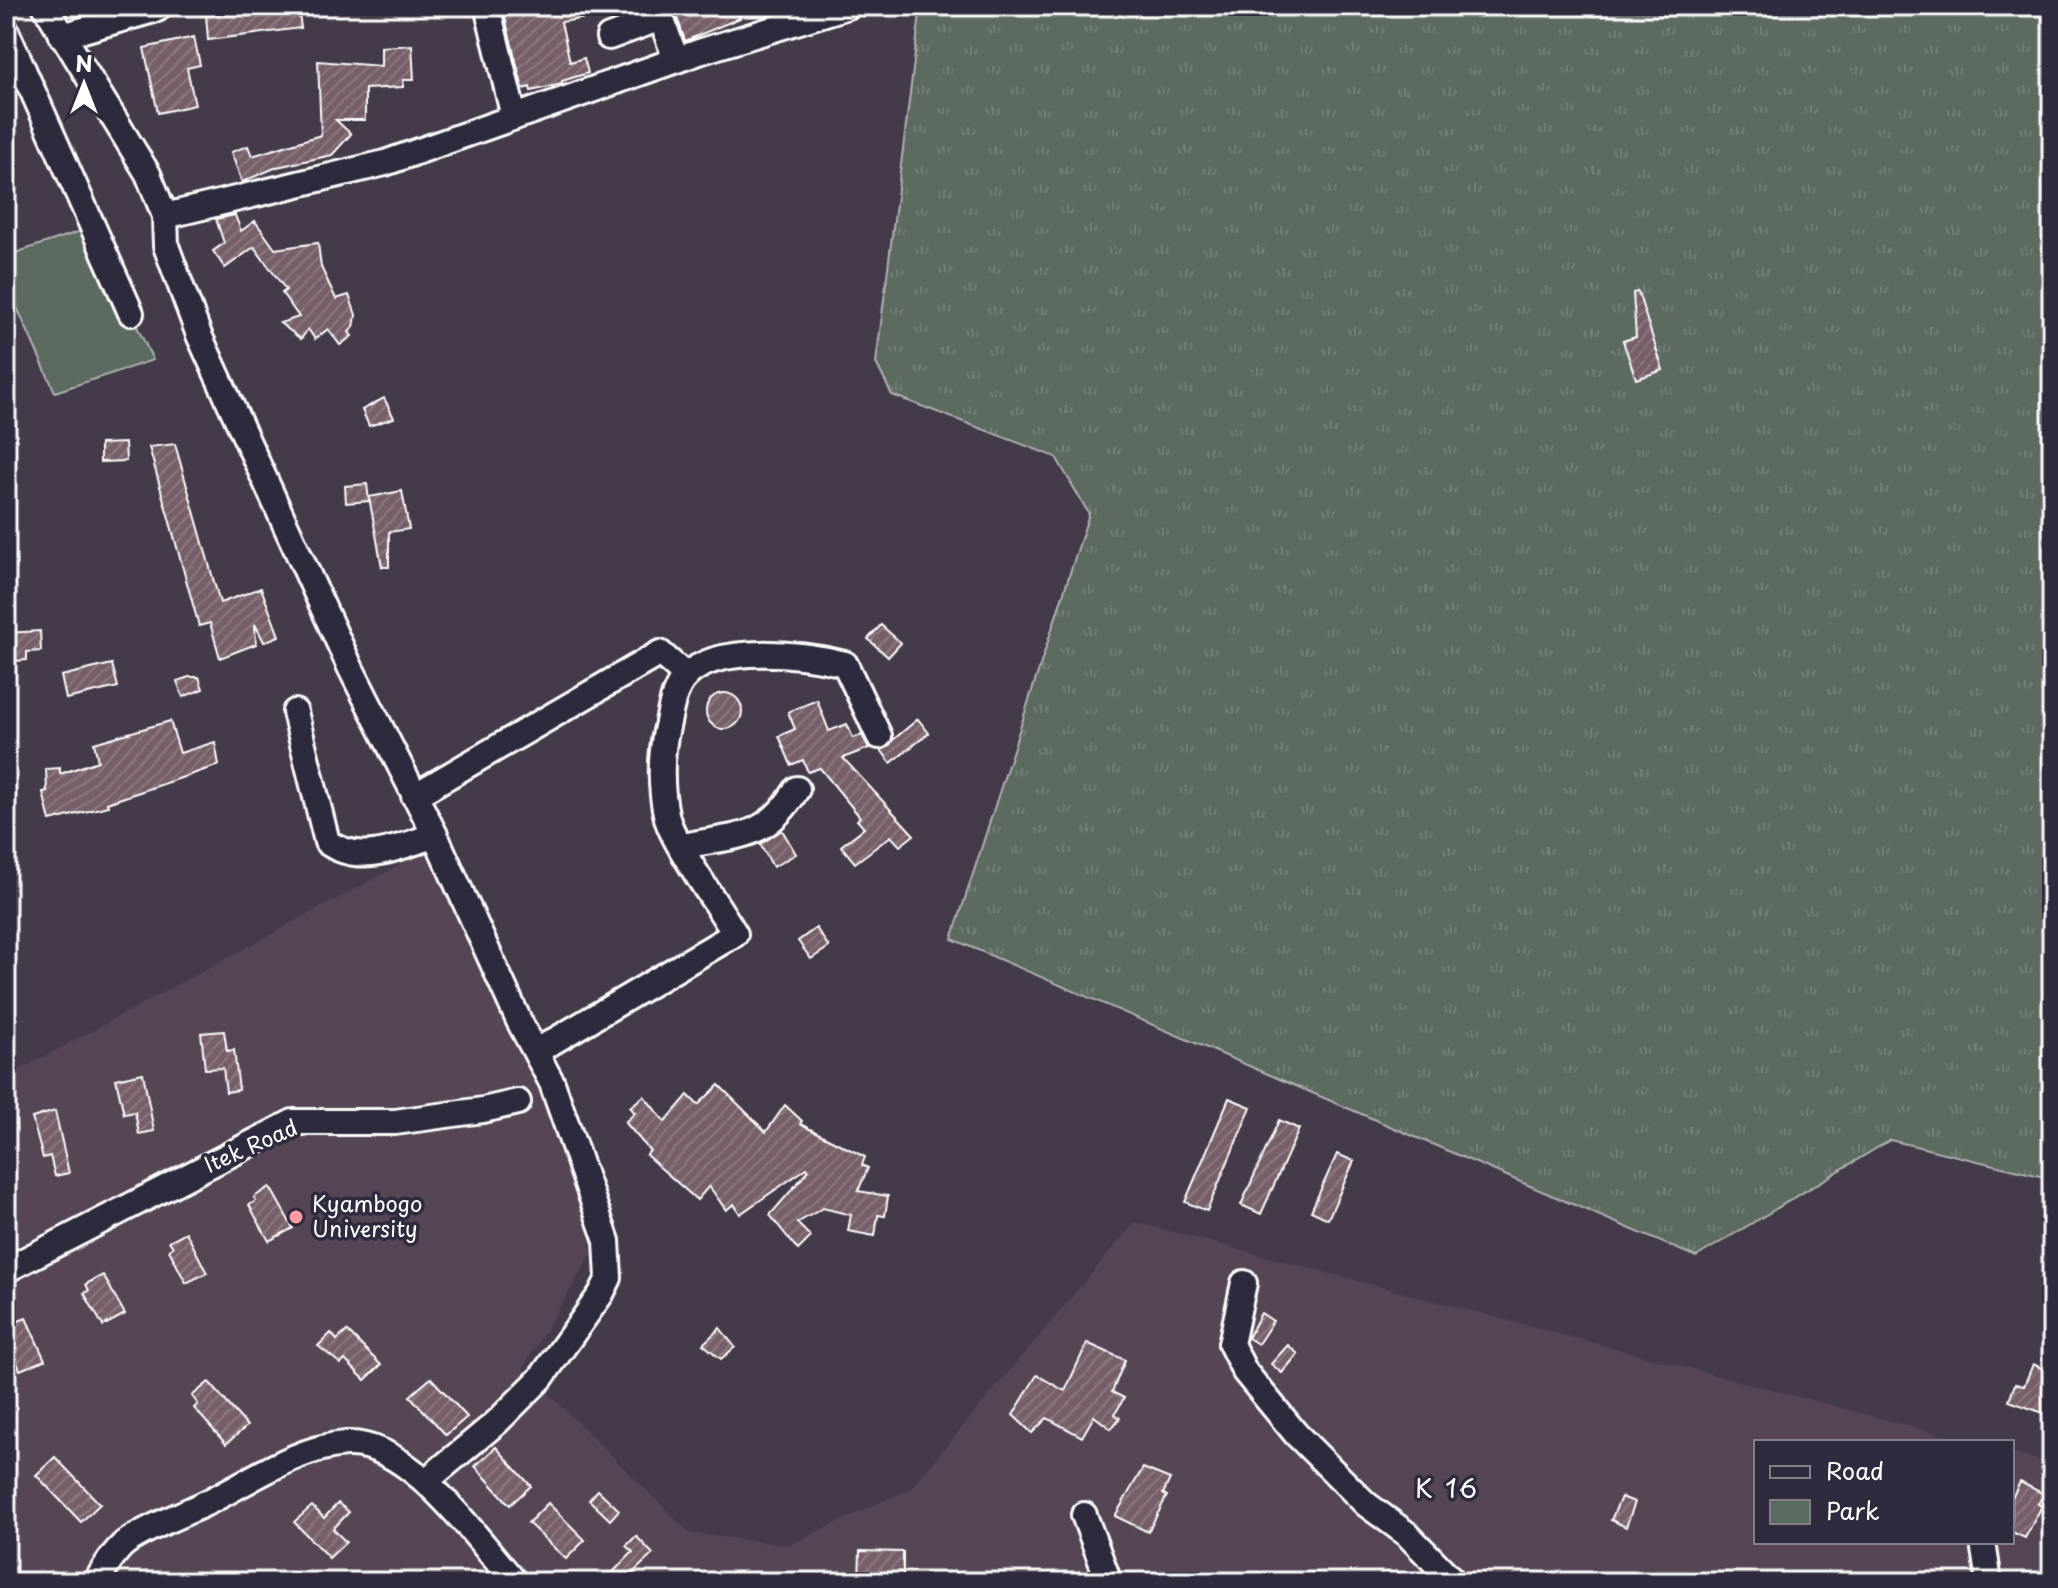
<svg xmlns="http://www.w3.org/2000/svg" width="2058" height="1588" font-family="'Playpen Sans',sans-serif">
<defs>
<pattern id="grass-tufts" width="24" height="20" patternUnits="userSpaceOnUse" patternTransform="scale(2)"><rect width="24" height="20" fill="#5b6a60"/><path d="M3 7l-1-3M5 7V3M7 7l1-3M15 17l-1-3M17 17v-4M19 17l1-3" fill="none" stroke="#748078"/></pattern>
<pattern id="building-hatch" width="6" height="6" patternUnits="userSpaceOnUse" patternTransform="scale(2)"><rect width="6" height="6" fill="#775f6a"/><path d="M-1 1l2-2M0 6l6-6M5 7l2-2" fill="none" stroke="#8b7780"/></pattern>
</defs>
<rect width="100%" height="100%" fill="#453a4a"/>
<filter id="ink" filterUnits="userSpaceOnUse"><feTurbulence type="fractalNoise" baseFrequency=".0125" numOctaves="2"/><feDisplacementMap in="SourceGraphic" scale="16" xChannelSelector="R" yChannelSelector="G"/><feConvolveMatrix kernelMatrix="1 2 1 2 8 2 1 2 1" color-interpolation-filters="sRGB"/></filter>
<g filter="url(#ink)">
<polygon fill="#544554" points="431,848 540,1093 586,1211 591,1255 523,1368 690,1533 789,1545 911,1488 1135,1222 1970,1442 1756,1442 1756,1542 2012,1542 2012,1453 2052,1464 2052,1582 6,1582 6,1077"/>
<polygon fill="url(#grass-tufts)" stroke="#adb4b0" stroke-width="2" points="942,6 2052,6 2052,1179 1890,1140 1696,1257 952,939 1089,514 1056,457 892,395 876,363 920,14"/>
<polygon fill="#5b6a60" stroke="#adb4b0" stroke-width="2" points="90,228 153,360 55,392 6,283 6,256"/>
<g fill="url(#building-hatch)" stroke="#fff" stroke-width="2">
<polygon points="246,6 298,6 301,28 208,40 206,15 246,11"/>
<polygon points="502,6 610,6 611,14 561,22 570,62 584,58 588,73 562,81 562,84 531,91 530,87 523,89"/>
<polygon points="695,6 736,6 740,18 685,41 676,14"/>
<polygon points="194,37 200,65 187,68 195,105 158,113 144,48"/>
<polygon points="412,45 414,80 403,80 403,87 365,89 365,120 336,120 351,134 332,155 277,167 242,182 231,152 248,146 252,156 321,135 318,61 381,66 381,47"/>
<polygon points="235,215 241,231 255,221 275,249 318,243 321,267 336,299 349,295 356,315 354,327 349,332 352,336 340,345 328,329 315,339 308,329 301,339 280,323 299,317 282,293 286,290 254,247 225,268 213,251 224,243 216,219"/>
<polygon points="1638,292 1663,370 1636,379 1623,341 1636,337 1633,293"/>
<polygon points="384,398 394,418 369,426 362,410"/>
<polygon points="125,443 126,461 100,462 100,444"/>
<polygon points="175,444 220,603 261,588 279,636 264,642 255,624 256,644 220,658 210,623 199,626 149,447"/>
<polygon points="367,484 369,501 346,503 345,486"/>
<polygon points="402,491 409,529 389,532 389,567 382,567 369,497"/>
<polygon points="881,625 901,643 888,657 868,639"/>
<polygon points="40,631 41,651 27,652 27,660 14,661 13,652 6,652 6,633"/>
<polygon points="112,664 118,687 66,699 61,676"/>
<polygon points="189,677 199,677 203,689 183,697 177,681"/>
<circle cx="724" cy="711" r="18"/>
<polygon points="817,700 829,731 847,724 853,738 862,735 869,748 843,758 914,835 900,846 891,836 855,863 841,846 864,828 857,820 860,817 820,768 808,772 803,760 791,765 779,736 795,729 788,712"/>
<polygon points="918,719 929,733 891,763 881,750"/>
<polygon points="170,721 180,753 215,742 219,765 107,803 108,806 50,821 43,792 47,791 46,769 60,768 60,774 98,761 94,743"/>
<polygon points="782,830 796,854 773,867 760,844"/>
<polygon points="816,928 829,947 811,959 798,941"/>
<polygon points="224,1031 227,1051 234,1050 239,1090 226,1092 223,1068 205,1069 201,1033"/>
<polygon points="143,1073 154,1131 139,1134 135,1112 124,1114 116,1079"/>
<polygon points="719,1085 766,1132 785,1105 802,1121 800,1124 865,1157 862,1165 868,1168 858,1191 888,1196 885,1216 878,1215 875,1236 848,1231 851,1215 823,1208 797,1223 811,1237 798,1250 770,1215 809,1170 807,1168 740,1214 734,1204 726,1210 709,1186 697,1200 646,1155 650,1151 625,1122 635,1113 630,1107 644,1096 665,1122 688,1095 698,1105"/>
<polygon points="1229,1098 1251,1107 1207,1211 1185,1202"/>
<polygon points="55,1111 69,1173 55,1176 50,1156 43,1158 32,1118"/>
<polygon points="1279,1120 1299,1129 1261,1214 1241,1205"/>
<polygon points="1337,1154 1354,1161 1328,1219 1311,1211"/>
<polygon points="270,1187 293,1228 269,1241 249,1205 256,1201 254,1197"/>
<polygon points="186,1232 207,1273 186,1283 169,1250 173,1247 169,1241"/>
<polygon points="103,1275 125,1314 103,1326 84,1293 89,1291 86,1284"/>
<polygon points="1261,1313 1273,1321 1258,1344 1248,1338"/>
<polygon points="26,1318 45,1360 20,1370 6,1334 11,1332 8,1325"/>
<polygon points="720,1328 735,1347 721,1359 703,1344"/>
<polygon points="347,1331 381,1365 365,1380 345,1360 341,1364 318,1346 331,1333 337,1340"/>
<polygon points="1087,1343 1125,1360 1112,1392 1124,1398 1115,1414 1120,1418 1111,1429 1094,1416 1082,1437 1047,1418 1032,1433 1013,1415 1037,1375 1065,1391"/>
<polygon points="1288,1345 1298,1354 1282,1373 1271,1364"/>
<polygon points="2033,1364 2052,1373 2052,1416 2009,1401 2015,1384 2024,1386"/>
<polygon points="431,1378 467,1417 446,1435 410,1396"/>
<polygon points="209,1382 247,1426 226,1444 194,1408 198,1404 192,1396"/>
<polygon points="496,1447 531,1486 510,1505 475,1466"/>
<polygon points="55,1457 100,1504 81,1522 36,1475"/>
<polygon points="1143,1468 1170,1479 1163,1494 1167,1496 1148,1532 1115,1516"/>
<polygon points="2020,1482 2044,1494 2038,1504 2042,1506 2025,1538 2012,1532 2012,1498"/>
<polygon points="598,1490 619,1510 610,1520 589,1500"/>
<polygon points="1621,1497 1635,1502 1626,1527 1611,1520"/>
<polygon points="338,1503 349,1512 333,1529 346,1542 329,1558 294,1522 312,1506 324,1518"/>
<polygon points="548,1503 585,1540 566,1559 528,1523"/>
<polygon points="636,1536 653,1554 623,1582 603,1582 633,1552 626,1546"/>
<polygon points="860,1551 903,1552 903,1580 859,1580"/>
</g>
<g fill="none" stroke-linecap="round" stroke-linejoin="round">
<g stroke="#fff" stroke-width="30">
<g id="minor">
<polyline points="45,6 148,174 165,216 166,246 199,335 351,669 435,835 519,1021 552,1083 607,1241 609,1278 601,1294 541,1378 497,1422 426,1481"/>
<polyline points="487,6 514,117"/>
<polyline points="657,6 676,60"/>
<polyline points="6,31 131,313"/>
<polyline points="62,36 157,9"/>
<polyline points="609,37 661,18"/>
<polyline points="165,216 385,163 699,52 848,6"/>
<path d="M295,712L327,842C360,866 400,847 435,835"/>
<polyline points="414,796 660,653 686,676"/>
<path d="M683,846C737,835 766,840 797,789"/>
<path d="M537,1051L735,934C720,908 673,843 667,818C660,790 660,755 667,727C671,710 673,689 686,676C719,643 803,654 845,664L879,736"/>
<polyline points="6,1270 293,1122 395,1122 483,1110 518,1102"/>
<polyline points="1244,1283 1231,1344 1245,1372 1296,1434 1366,1504 1407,1534 1454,1582"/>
<polyline points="1084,1515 1109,1582"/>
<polyline points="1983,1542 1989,1582"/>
<path d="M96,1582C104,1569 113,1553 125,1543C147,1527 187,1513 212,1500C253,1479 300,1447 346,1444C410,1440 476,1539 515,1582"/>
</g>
</g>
<use href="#minor" stroke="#2f2a3d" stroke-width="24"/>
</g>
</g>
<circle fill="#ff9aa2" stroke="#2f2a3d" stroke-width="3" cx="296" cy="1217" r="8"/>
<g text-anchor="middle" stroke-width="7" stroke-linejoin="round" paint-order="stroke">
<g font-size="22" fill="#fff" stroke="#2f2a3d">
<text transform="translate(251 1146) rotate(-24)" y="8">Itek Road</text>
</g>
<g font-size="22" fill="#fff" stroke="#2f2a3d" text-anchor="start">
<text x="312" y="1212">Kyambogo<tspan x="312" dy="25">University</tspan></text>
</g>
<g font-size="26" letter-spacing="2" fill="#fff" stroke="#2f2a3d">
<text x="1447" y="1498">K 16</text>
</g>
</g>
<rect width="2058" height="1588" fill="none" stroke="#2f2a3d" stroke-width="32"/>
<rect x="16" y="16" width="2026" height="1556" fill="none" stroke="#fff" stroke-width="3" filter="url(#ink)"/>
<rect x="1754" y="1440" width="260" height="104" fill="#2f2a3d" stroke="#827f8b" stroke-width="2"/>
<rect x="1770" y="1466" width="40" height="12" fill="#2f2a3d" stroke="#827f8b" stroke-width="2"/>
<text x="1826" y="1480" font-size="24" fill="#ffffff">Road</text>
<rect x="1770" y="1500" width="40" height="24" fill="#5b6a60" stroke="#827f8b" stroke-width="2"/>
<text x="1826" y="1520" font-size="24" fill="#ffffff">Park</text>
<g transform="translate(84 84)" stroke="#2f2a3d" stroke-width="6" paint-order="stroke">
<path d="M0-6L14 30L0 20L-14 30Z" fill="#ffffff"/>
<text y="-12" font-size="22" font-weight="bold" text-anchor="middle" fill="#ffffff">N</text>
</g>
</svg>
